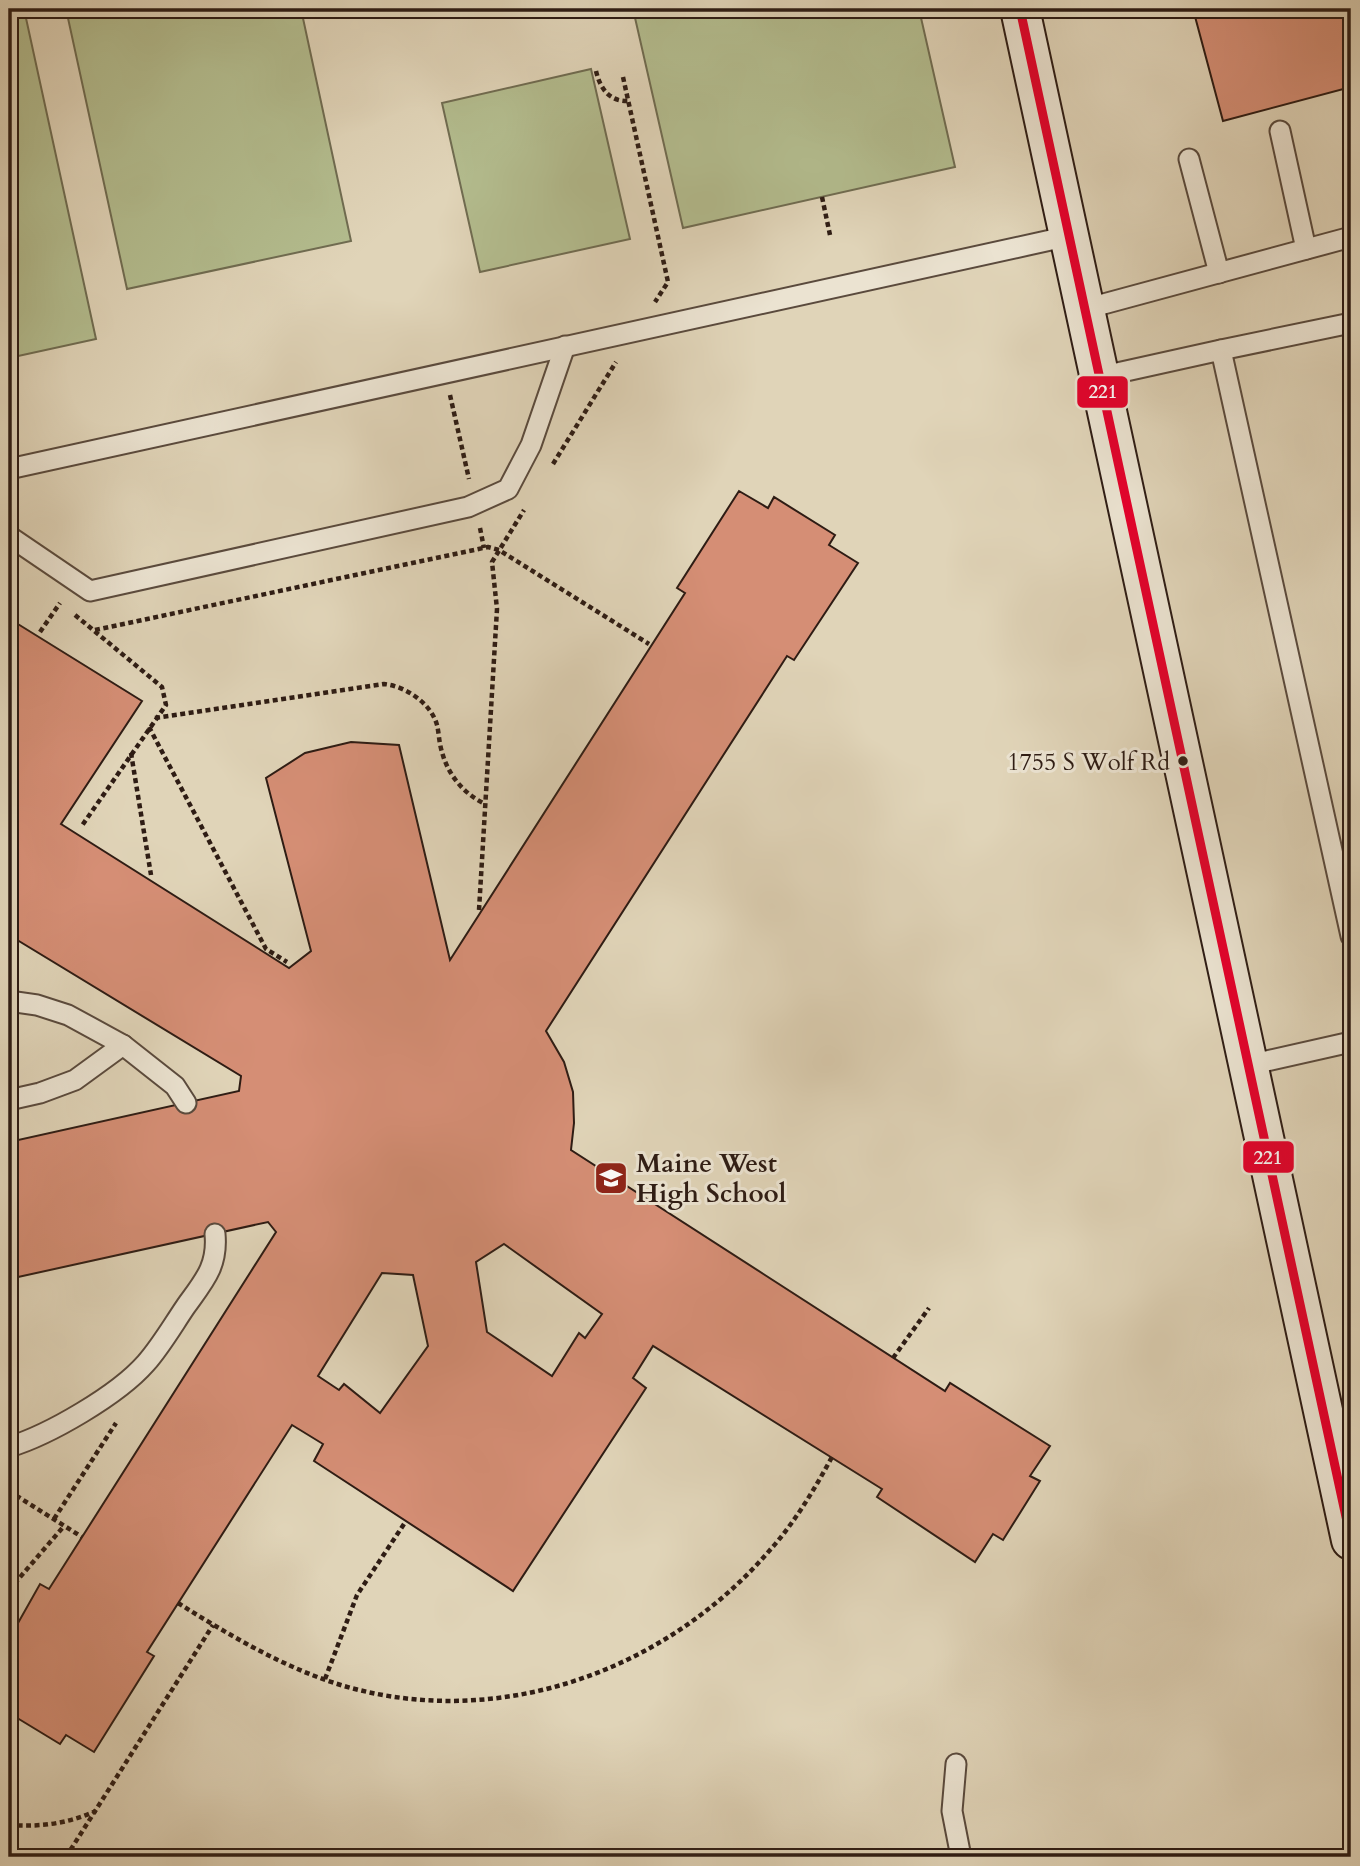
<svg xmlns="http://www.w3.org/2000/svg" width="1360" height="1866" font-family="Cardo,serif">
<rect width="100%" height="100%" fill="#e0d4b8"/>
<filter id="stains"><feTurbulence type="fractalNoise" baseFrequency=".00286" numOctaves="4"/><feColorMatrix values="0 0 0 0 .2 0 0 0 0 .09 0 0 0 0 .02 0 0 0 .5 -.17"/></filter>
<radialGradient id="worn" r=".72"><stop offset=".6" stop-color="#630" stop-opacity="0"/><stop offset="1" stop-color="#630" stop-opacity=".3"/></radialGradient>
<g fill="#b3bc8e" stroke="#706c51" stroke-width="2">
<polygon points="9,9 24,9 96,339 9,358"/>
<polygon points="66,9 301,9 351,241 127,289"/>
<polygon points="633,9 919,9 955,167 683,228"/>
<polygon points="591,69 630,239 480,272 442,103"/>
</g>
<g fill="#d58e75" stroke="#2e1c14" stroke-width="2" fill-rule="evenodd">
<polygon points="1193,9 1351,9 1351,87 1223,121"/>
<path d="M739,491L768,508L774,497L835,535L829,545L858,563L794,660L787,656L546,1031L564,1062L573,1092L574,1123L571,1150L945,1391L950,1383L1050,1446L1030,1476L1040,1481L1003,1540L993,1534L975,1562L877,1497L882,1489L653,1346L633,1378L646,1388L513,1591L314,1461L323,1444L292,1425L147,1652L154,1656L94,1752L66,1735L60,1744L9,1713V1639L40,1584L49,1589L276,1232L268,1222L9,1279V1142L239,1091L241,1076L9,935V622L13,621L142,701L61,824L289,968L311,951L266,778L305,753L351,742L399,745L450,960L685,593L677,588ZM504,1244L602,1314L585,1338L579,1333L552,1376L487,1332L476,1262ZM382,1273L413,1275L428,1346L380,1413L344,1384L339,1390L318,1376Z"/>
</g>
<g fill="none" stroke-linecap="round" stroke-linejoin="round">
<g stroke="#5a4a3d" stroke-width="23">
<g id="service">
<polyline points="1280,131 1306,249"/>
<polyline points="1189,159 1219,273"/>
<polyline points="1085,309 1351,237"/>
<polyline points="1221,350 1351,323"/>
<polyline points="1099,377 1221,350 1351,936"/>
<polyline points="9,469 1069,236"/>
<polyline points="9,536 90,591 468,507 508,489 531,445 565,346"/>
<polyline points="9,1001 37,1005 68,1015 123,1045 175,1086 186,1103"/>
<polyline points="1249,1065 1351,1042"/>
<polyline points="9,1100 40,1093 75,1080 123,1045"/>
<path d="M9,1447C49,1435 118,1395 146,1363C161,1346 173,1325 186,1306C204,1281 218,1266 215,1234"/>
<polyline points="956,1764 952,1811 961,1857"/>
</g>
</g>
<g stroke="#2e1c14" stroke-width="42">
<polyline id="secondary" points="1020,9 1351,1540"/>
</g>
<g stroke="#2e1c14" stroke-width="4.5" stroke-dasharray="5 3.5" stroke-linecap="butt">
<path d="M596,71C600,88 609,102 629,101"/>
<polyline points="623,77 668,282 655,302"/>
<polyline points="822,197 830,235"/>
<polyline points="450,395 469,479"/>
<polyline points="553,464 616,362"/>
<polyline points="480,528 484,548"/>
<polyline points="75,615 162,687 166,705 81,827"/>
<polyline points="95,630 488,547 499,550 649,644"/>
<polyline points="40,632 60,603"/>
<path d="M155,718L384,684C405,686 431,703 437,725C439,733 439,743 442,752C448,775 464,794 485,804"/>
<polyline points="149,727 266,949 287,962"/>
<polyline points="131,753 151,875"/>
<polyline points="479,910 497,609 492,562 524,510"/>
<polyline points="893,1358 929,1308"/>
<polyline points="9,1491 82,1537"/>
<polyline points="54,1519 116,1423"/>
<polyline points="9,1590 64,1526"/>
<path d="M178,1603C229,1635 286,1669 344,1686C500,1731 666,1671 770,1550C795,1522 814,1490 832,1457"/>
<polyline points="325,1679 357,1595 406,1521"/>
<path d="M9,1825C40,1827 67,1824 96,1811"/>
<polyline points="66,1857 213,1625"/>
</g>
<use href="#service" stroke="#ebe3d1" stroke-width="19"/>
<use href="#secondary" stroke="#ebe3d1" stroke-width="38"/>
<g stroke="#ebe3d1" stroke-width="14">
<polyline id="bus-1" points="1020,9 1351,1540"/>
</g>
<use href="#bus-1" stroke="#e4002b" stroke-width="9"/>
</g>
<defs>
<g id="school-square" transform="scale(1.75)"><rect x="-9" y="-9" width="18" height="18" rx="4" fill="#8f2418" stroke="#ebe3d1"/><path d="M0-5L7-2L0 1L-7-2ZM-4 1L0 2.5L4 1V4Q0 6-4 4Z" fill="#fff"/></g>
</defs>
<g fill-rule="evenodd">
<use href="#school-square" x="611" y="1178"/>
</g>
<circle fill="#2e1c14" stroke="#ebe3d1" stroke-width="2.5" cx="1183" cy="761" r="6"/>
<g text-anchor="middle" stroke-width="6" stroke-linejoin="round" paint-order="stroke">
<g font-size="24" fill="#2e1c14" stroke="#ebe3d1" text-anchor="end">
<text x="1170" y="770">1755 S Wolf Rd</text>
</g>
<g font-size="26" font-weight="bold" fill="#2e1c14" stroke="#ebe3d1" text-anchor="start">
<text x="636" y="1172">Maine West<tspan x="636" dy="30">High School</tspan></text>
</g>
</g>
<g stroke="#ebe3d1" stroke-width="2.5">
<rect x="1076" y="375" width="53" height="34" rx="7" fill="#e4002b"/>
<rect x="1242" y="1140" width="53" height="34" rx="7" fill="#e4002b"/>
</g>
<g font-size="19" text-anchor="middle" font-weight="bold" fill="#fff">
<text x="1103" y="398">221</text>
<text x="1268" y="1164">221</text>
</g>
<rect width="1360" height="1866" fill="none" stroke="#e0d4b8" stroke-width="35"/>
<rect x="10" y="10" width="1339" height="1845" fill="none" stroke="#2e1c14" stroke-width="3.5"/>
<rect x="18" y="18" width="1325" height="1831" fill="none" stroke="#2e1c14" stroke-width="2"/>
<rect width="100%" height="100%" filter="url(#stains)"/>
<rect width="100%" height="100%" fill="url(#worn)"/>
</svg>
